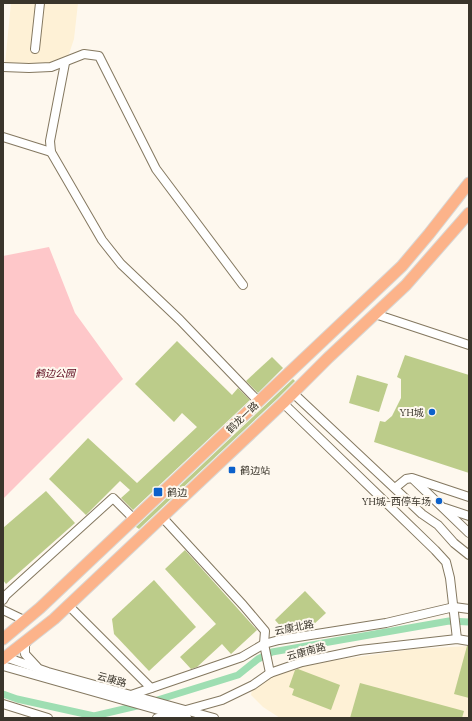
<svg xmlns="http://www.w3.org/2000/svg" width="472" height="721" font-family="Lora,'Noto Sans SC',serif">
<rect width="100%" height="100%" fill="#fef8ee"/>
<g fill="#fef1d6">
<polygon points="11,3 78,3 74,39 69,54 64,59 47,65 5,64"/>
<polygon points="469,646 469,718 280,718 263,707 251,695 253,685 281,671 336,660 414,649"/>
</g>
<polygon fill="#fec7c9" points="49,247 75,313 123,379 3,499 3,256"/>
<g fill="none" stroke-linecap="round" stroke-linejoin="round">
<g stroke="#9edeb2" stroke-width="7">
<polyline points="3,694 17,699 94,716 141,705"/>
<polyline points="151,702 238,675 258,659 272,652 449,621 469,622"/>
</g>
</g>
<g fill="#bccc8a">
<polygon points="177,341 232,395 238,388 250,400 133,510 121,498 130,490 120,481 86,515 49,479 88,438 137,483 197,427 182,413 174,422 135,384"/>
<polygon points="405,355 469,375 469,473 374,442 380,421 385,422 392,416 401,398 401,379 397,377"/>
<polygon points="272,357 283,368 258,393 246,381"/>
<polygon points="357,375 388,384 379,412 349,403"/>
<polygon points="293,379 295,381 278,398 139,529 136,527"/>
<polygon points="46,491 75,523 6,584 3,580 3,528"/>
<polygon points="185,550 257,630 231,654 222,644 197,667 191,669 180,657 216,624 165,569"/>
<polygon points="154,580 196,627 149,671 114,634 112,619"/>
<polygon points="305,591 326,613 313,625 283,629 275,620"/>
<polygon points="467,646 469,646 469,698 454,694"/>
<polygon points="298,669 340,685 331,710 292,695 294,689 289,687 295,670"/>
<polygon points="360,683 464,711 462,718 350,718"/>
</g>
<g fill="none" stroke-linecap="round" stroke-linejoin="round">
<g stroke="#847860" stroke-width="10">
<g id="minor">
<polyline points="35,49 40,3"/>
<polyline points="65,63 50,141 51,152 102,240 121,264 180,320 258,401"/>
<polyline points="3,67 29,68 51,67 84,54 99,56 156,169 243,285"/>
<polyline points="3,137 51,152"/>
<polyline points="375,314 469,345"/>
<polyline points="293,393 422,514 438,525 454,543 469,555"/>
<polyline points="283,403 435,550 446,562 450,578 457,639"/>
<polyline points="414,480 469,533"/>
<polyline points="395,488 406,479 412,478 469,497"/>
<polyline points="445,508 469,516"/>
<polyline points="163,518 243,605 265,631 264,644 270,673"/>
<polyline points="3,600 6,595 113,498 134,519"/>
<polyline points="69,606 151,688"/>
<polyline points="3,610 26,621"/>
<polyline points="28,640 25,645 25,654 37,667"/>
<polyline points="5,657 48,672 214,718"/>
<polyline points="3,666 187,718"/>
<polyline points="131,695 242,657 264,644 279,640 386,623 454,607 469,609"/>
<polyline points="3,704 48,718"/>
<polyline points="157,718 222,700 253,685 270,673 302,662 360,650 457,639 469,641"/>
</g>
</g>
<g stroke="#d8d7d5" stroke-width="13">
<g id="highway">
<polyline points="3,639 40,608 402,266 429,234 469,183"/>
<polyline points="3,659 54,619 283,403 328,358 406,285 469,213"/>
</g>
</g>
<use href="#minor" stroke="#fff" stroke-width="8"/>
<use href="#highway" stroke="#fcb38a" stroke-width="11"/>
</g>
<g fill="#0c61cb" stroke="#fef8ee" stroke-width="1.5">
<circle cx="432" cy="412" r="4"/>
<rect x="228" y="466" width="8" height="8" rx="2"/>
<rect x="153" y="487" width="10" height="10" rx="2"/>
<circle cx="439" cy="501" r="4"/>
</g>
<g text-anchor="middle" stroke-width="4" stroke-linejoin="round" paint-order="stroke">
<g font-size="10" font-style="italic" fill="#580017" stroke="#fef8ee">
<text x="55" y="377">鹤边公园</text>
</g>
<g font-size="10" fill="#3a352b" stroke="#fef8ee" text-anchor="end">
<text x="424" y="416">YH城</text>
<text x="240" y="474" text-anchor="start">鹤边站</text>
<text x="167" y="496" text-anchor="start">鹤边</text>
<text x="431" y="505">YH城-西停车场</text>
</g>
<g font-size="10" fill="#3a352b" stroke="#fef8ee">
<text transform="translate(242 417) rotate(-44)" y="4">鹤龙一路</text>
<text transform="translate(294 627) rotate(-11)" y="4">云康北路</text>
<text transform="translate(306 651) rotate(-15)" y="4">云康南路</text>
<text transform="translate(112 679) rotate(15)" y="4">云康路</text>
</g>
</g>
<rect width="472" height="721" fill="none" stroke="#3a352b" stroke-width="8"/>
</svg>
